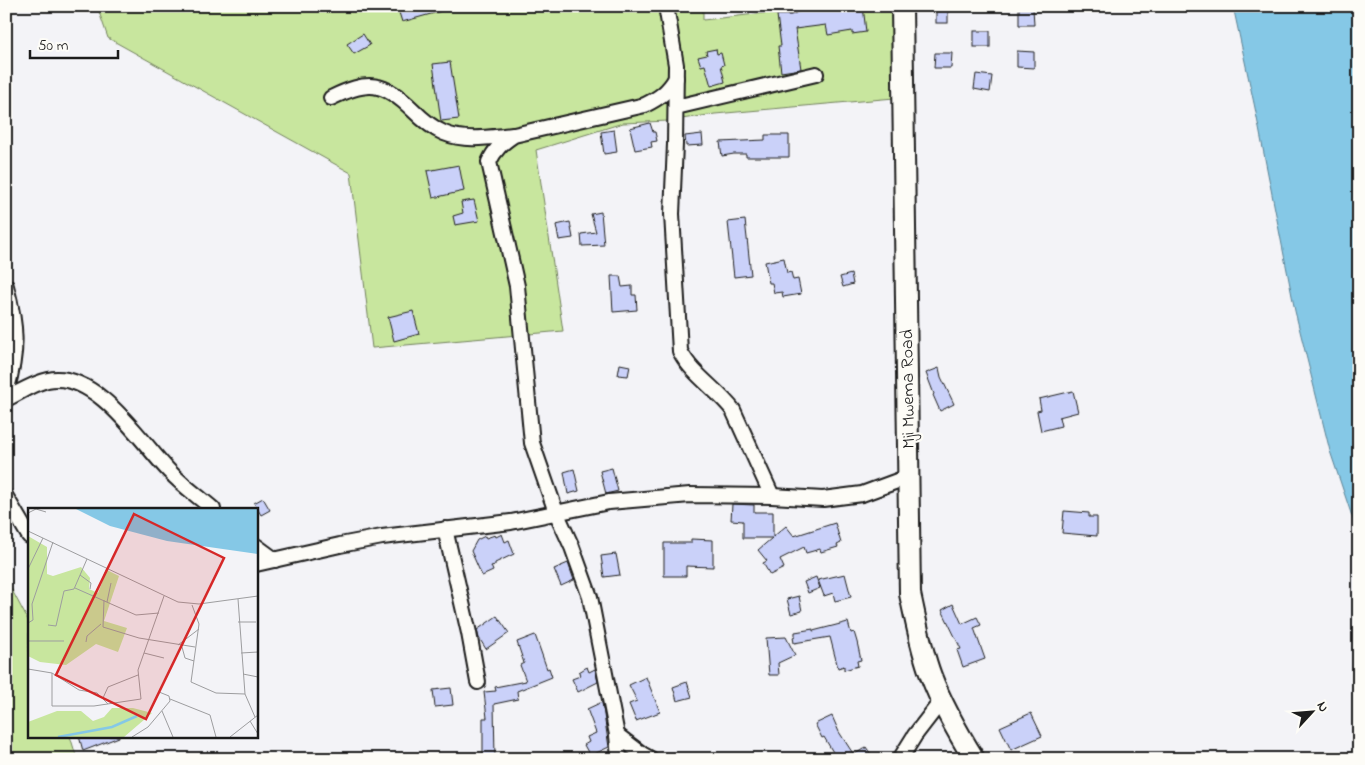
<svg xmlns="http://www.w3.org/2000/svg" width="1365" height="765" font-family="'Indie Flower',sans-serif">
<rect width="100%" height="100%" fill="#f3f3f7"/>
<filter id="ink" filterUnits="userSpaceOnUse"><feTurbulence type="fractalNoise" baseFrequency=".02" numOctaves="2"/><feDisplacementMap in="SourceGraphic" scale="10" xChannelSelector="R" yChannelSelector="G"/><feConvolveMatrix kernelMatrix="1 2 1 2 8 2 1 2 1" color-interpolation-filters="sRGB"/></filter>
<g filter="url(#ink)">
<g fill="#c8e69e" stroke="#72815d">
<polygon points="97,6 703,6 703,20 827,6 892,6 894,98 715,114 668,121 623,123 536,150 563,331 372,348 351,173 108,38"/>
<polygon points="6,579 29,622 29,736 70,736 77,759 6,759"/>
</g>
<polygon fill="#85c8e6" stroke="#5b8395" points="1233,6 1359,6 1359,537 1330,451 1295,311 1255,108"/>
<g fill="#cad1f9" stroke="#1c1c1c">
<polygon points="397,6 449,6 449,9 402,22"/>
<polygon points="840,6 863,6 866,32 852,34 852,31 828,35 826,25 795,29 801,69 781,72 778,46 781,46 777,15 791,15 797,12"/>
<polygon points="1019,8 1033,8 1034,25 1019,25"/>
<rect x="936" y="9" width="12" height="14"/>
<rect x="974" y="31" width="16" height="16"/>
<polygon points="363,34 370,45 354,54 347,44"/>
<polygon points="716,49 717,54 721,53 724,65 721,66 725,82 711,86 705,65 701,66 698,57 707,55 706,51"/>
<polygon points="1017,51 1034,52 1034,68 1017,67"/>
<polygon points="935,53 952,53 951,68 934,68"/>
<polygon points="450,62 459,119 441,121 433,64"/>
<polygon points="976,74 992,76 990,92 974,89"/>
<polygon points="650,123 653,132 655,132 657,141 651,142 652,147 635,150 630,128"/>
<polygon points="614,130 617,152 604,154 601,132"/>
<polygon points="702,134 703,145 686,146 685,136"/>
<polygon points="765,135 789,135 789,157 746,157 746,154 734,154 722,156 720,142 765,140"/>
<polygon points="459,165 464,191 433,198 427,171"/>
<polygon points="474,200 479,221 455,225 453,216 463,213 461,202"/>
<polygon points="601,212 604,245 582,246 581,234 596,232 591,214"/>
<polygon points="745,220 751,275 734,277 728,222"/>
<polygon points="570,222 573,238 559,240 556,225"/>
<polygon points="784,258 787,273 791,272 793,280 798,279 801,294 783,297 782,292 774,293 772,283 769,283 765,262"/>
<polygon points="851,274 853,284 843,287 840,277"/>
<polygon points="611,276 620,276 622,287 632,286 632,295 636,295 637,310 613,312"/>
<polygon points="413,311 419,334 394,341 388,317"/>
<polygon points="620,364 630,366 628,376 618,375"/>
<polygon points="939,368 941,377 954,404 940,411 933,395 934,394 926,373"/>
<polygon points="1073,391 1078,412 1059,417 1061,426 1041,431 1037,411 1041,410 1039,399"/>
<polygon points="612,468 618,491 606,494 600,471"/>
<polygon points="574,469 579,491 568,494 564,472"/>
<polygon points="263,498 270,510 261,515 254,503"/>
<polygon points="732,504 754,505 754,512 773,512 773,537 786,526 794,536 835,523 841,543 837,545 838,547 821,552 820,549 806,553 804,547 780,559 784,568 770,575 763,563 767,561 758,550 772,538 743,538 743,521 731,520"/>
<polygon points="1064,511 1089,513 1089,517 1097,517 1097,536 1062,533"/>
<polygon points="502,534 505,542 509,540 514,554 495,563 495,565 491,566 493,571 482,576 471,551 477,540 485,536 486,538 495,535 496,537"/>
<polygon points="691,539 713,540 713,567 686,566 686,576 664,576 664,543 691,543"/>
<polygon points="616,554 620,575 604,577 601,556"/>
<polygon points="568,563 574,580 561,586 554,569"/>
<polygon points="845,574 851,597 835,601 833,593 824,596 818,580"/>
<polygon points="816,577 820,588 808,593 804,582"/>
<polygon points="799,596 802,611 791,614 787,599"/>
<polygon points="953,604 962,624 977,617 981,625 974,628 985,659 963,667 957,650 961,649 942,610"/>
<polygon points="497,616 509,633 486,649 479,638 477,630"/>
<polygon points="848,622 851,633 854,632 857,642 861,660 857,661 858,666 844,670 844,666 838,668 830,637 794,643 793,637 795,636 795,632 813,629 813,631"/>
<polygon points="535,635 547,669 549,668 552,677 517,691 518,699 494,704 495,759 483,759 483,718 487,718 484,692 496,691 495,687 526,681 520,665 524,663 517,642"/>
<polygon points="786,637 795,655 778,663 779,675 769,675 766,638"/>
<polygon points="587,667 589,672 595,669 598,682 578,692 572,679 580,676 579,672"/>
<polygon points="646,677 660,712 636,721 629,704 637,701 629,685"/>
<polygon points="687,682 692,697 677,701 673,687"/>
<polygon points="451,688 453,705 435,707 433,690"/>
<polygon points="602,702 609,747 590,756 584,745 589,742 587,737 596,733 587,709"/>
<polygon points="1031,713 1042,736 1011,750 1000,727"/>
<polygon points="832,716 839,732 854,755 866,747 874,759 837,759 824,737 822,738 815,724"/>
<polygon points="79,736 119,736 119,737 83,751"/>
</g>
<g fill="none" stroke-linecap="round" stroke-linejoin="round">
<g stroke="#1c1c1c" stroke-width="18">
<g id="street">
<path d="M666,6L676,65L675,144L672,214L680,351C692,375 717,389 733,410L772,496"/>
<polyline points="775,6 791,6"/>
<path d="M331,98C368,80 383,81 413,110C423,120 432,128 444,133C466,142 491,137 513,135"/>
<polyline points="676,107 816,74"/>
<path d="M6,286C17,327 18,351 6,392"/>
<path d="M6,399C19,393 33,383 48,380C96,370 141,442 169,471C182,485 198,496 213,509"/>
<polyline points="6,497 29,536"/>
<polyline points="445,529 469,633 478,682"/>
<polyline points="256,546 275,560"/>
<polyline points="256,564 340,545 382,537 511,522 609,502 690,495 772,496 823,499 862,494 908,477"/>
<polyline points="617,735 642,754 651,759"/>
<path d="M619,759L617,735L590,597L572,547L556,512L532,443L517,286L489,162C495,149 502,143 514,135L645,105C659,98 668,92 676,78"/>
<polyline points="900,759 915,735 942,700"/>
</g>
</g>
<g stroke="#1c1c1c" stroke-width="24">
<path id="secondary" d="M902,6L910,594C916,621 921,650 931,676C942,705 958,733 974,759"/>
</g>
<use href="#street" stroke="#fdfcf7" stroke-width="14"/>
<use href="#secondary" stroke="#fdfcf7" stroke-width="20"/>
</g>
</g>
<g text-anchor="middle" stroke-width="4.5" stroke-linejoin="round" paint-order="stroke">
<g font-size="18" fill="#1c1c1c" stroke="#fdfcf7">
<text transform="translate(907 389) rotate(-91)" y="6">Mji Mwema Road</text>
</g>
</g>
<g transform="translate(28 508)">
<rect width="230" height="230" fill="#f3f3f7"/>
<path d="M0,28L19,39V66L25,68L53,59L62,70L61,81L70,85L79,62L91,68L76,113L99,120L90,144L68,136L38,157L12,154L0,148ZM84,200H105L124,205L96,229H0V214L29,203H53L65,213L76,209Z" fill="#c8e69e"/>
<path d="M48,1H230V46L139,33L82,18Z" fill="#85c8e6"/>
<path fill="none" stroke="#85c8e6" stroke-width="2.5" d="M30,229L84,219L109,208"/>
<path fill="none" stroke="#9d9d9f" stroke-width="1" d="M0,5L8,1L18,4M0,23L150,94L171,96L230,88M0,61L15,30M52,67L63,75L62,81M71,79L79,60M47,80L108,107L131,105M210,91L217,186L227,209M76,92L75,119L111,130L167,139M79,94L83,75M164,97L171,116L163,174L188,185L217,186M210,114H228M0,115L5,112L4,96L25,34M20,117L28,118L36,83L46,81L59,51M0,133H36M58,134L59,128L73,116M150,137L171,121M154,139L157,150L166,153M116,145L136,150M213,145L230,144M0,161L24,165L51,182L69,185L80,196M24,165V198H66L113,191L110,162L136,88M215,166L230,169M75,190L80,179L110,167M142,191L182,207L188,229M134,203L145,229M222,213L230,226M104,229L120,219L142,193L141,188L131,184M202,229L230,207"/>
<path fill="#d62828" fill-opacity="0.15" stroke="#d62828" stroke-width="2.5" d="M106,6L196,50L118,211L28,167Z"/>
<rect width="230" height="230" fill="none" stroke="#1c1c1c" stroke-width="2.5"/>
</g>
<rect width="1365" height="765" fill="none" stroke="#fdfcf7" stroke-width="25"/>
<rect x="12" y="12" width="1340" height="740" fill="none" stroke="#1c1c1c" stroke-width="2" filter="url(#ink)"/>
<g transform="translate(1312 712) rotate(64)" stroke="#fdfcf7" stroke-width="4" paint-order="stroke">
<path d="M0-4L9 19L0 12L-9 19Z" fill="#1c1c1c"/>
<text y="-8" font-size="14" font-weight="bold" text-anchor="middle" fill="#1c1c1c">N</text>
</g>
<path d="M30 50v8h88v-8" fill="none" stroke="#1c1c1c" stroke-width="2.5"/>
<text x="38" y="50" font-size="15" fill="#1c1c1c" stroke="#fdfcf7" stroke-width="4" paint-order="stroke">50 m</text>
</svg>
